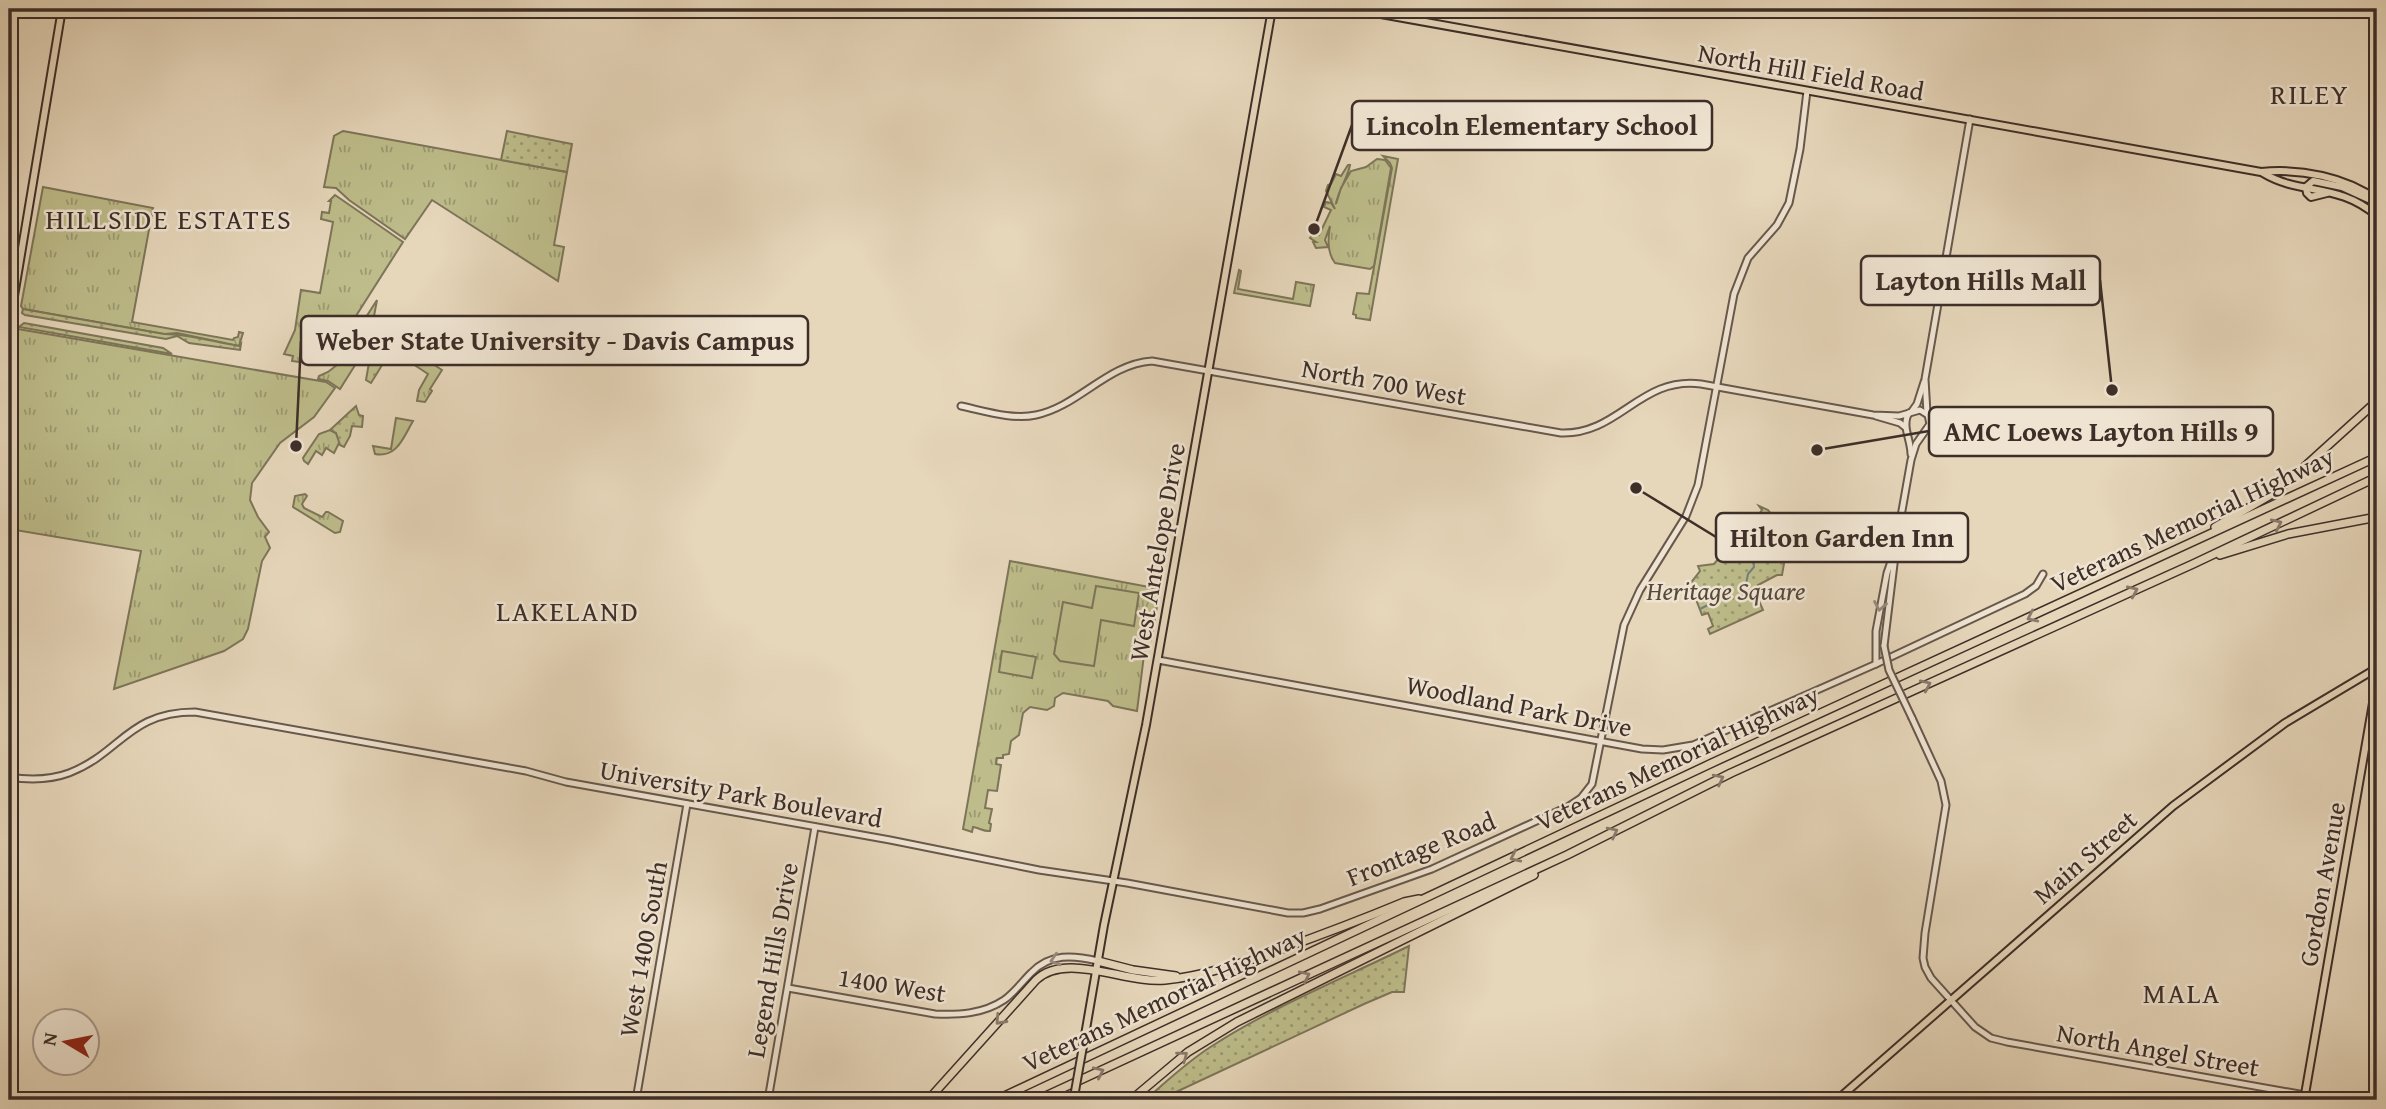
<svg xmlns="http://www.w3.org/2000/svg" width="2386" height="1109" font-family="'Gentium Book Plus',serif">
<defs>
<pattern id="grass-tufts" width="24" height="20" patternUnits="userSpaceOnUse" patternTransform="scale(1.75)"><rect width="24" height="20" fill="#bdbc8a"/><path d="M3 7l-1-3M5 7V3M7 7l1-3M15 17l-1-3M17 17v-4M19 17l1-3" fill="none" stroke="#9b9971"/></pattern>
<pattern id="park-dots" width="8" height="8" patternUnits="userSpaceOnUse" patternTransform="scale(1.75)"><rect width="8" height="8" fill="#bdbc8a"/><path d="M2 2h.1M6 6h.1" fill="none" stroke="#9b9971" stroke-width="1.8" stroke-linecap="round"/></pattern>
</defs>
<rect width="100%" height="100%" fill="#e6d6ba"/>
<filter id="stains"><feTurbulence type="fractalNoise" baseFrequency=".00286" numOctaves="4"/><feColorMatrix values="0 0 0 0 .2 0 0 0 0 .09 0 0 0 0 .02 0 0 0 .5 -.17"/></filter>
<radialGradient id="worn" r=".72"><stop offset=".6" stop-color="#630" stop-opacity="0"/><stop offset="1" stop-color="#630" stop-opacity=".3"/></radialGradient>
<g fill="url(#grass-tufts)" stroke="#7d7559" stroke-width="2">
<polygon points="343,131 567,172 554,245 564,247 558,281 432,200 405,239 349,200 336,188 324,187 334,136"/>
<polygon points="1383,156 1398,159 1370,320 1356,318 1356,315 1353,314 1357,293 1369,294 1392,168 1390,163"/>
<path d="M1377,159L1385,160L1391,168L1374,266L1370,269L1335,263C1327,253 1328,237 1330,226L1325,240L1328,247L1316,248L1313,242H1316L1310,238L1313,233L1319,235L1331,210L1324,207L1326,202L1331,203L1335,209L1326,191L1328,185L1331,184L1336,174L1341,176L1348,165H1350C1348,178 1338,190 1336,204L1341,188L1351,171L1366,167Z"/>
<polygon points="43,187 153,208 132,322 233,340 234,338 238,337 239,332 243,333 239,346 177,333 164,334 23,309 21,306"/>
<path d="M335,195L403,242L333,352C320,363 309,364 292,361L293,356L284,354L295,330L301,290L320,293L333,222L321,219L322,212L329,213L331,201H329Z"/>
<polygon points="1239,270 1241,271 1238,289 1293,299 1296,282 1314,285 1310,306 1234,293"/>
<polygon points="377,300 369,343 340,389 328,381 318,379 319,376 328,372 342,361 339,359"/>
<polygon points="18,329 326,382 335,388 314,417 280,443 252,483 250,500 258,517 269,532 265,537 270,548 262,561 248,629 243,639 224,651 114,689 141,551 9,529 9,381"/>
<polygon points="419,355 442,370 430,389 432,391 425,402 417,401 419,390 428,374 413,364"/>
<path d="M396,418L413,421C403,438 397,458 375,454L373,446L391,449Z"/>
<polygon points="330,430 336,433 340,441 334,453 326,448 322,455 316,451 308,464 304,461 303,458 319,434"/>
<polygon points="305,494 307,496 302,504 304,508 322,517 326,512 328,512 343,521 340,532 335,533 293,507 295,496"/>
<path d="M1010,561L1160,589L1151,640L1146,639L1137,711L1113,706L1108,701L1063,693L1055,698L1054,706L1047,710L1030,707L1023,713L1019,735L1011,741L1009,754L1003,755V758H997L996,764L1001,765L997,791L988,790L985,808L992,809L989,823L991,824L990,831C984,832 980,828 973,827L972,832L963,829Z"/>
</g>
<g fill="url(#park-dots)" stroke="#7d7559" stroke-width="2">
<polygon points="507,131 572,144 567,172 501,160"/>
<path d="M23,309L164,334C189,334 214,342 239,346L241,344L240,350L189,343L177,336L166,339L25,315L22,313Z"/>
<polygon points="24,323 163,348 172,354 19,327"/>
<polygon points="382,335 389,336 397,341 371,383 366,380 371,351"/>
<polygon points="356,406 359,415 363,416 362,427 352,426 350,436 344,447 340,445 336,433 330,430"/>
<polygon points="1759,506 1768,510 1772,515 1792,518 1782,575 1777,575 1758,585 1760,590 1755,592 1763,610 1710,634 1708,629 1713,626 1708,613 1702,615 1690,584 1700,571 1698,566 1714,564 1730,545 1734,547 1762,510"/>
<path d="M1409,946L1404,992H1392L1364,1004L1159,1100H1145C1167,1081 1188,1061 1212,1046C1272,1007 1344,978 1409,946Z"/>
</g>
<g fill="#bdbc8a" stroke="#7d7559" stroke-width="2">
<polygon points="1096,586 1139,593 1134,626 1101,620 1094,666 1060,661 1054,654 1063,602 1092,608"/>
<polygon points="1002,651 1036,657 1032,678 999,672"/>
</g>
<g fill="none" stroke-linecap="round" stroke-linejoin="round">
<g stroke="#74807e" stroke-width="2">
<polyline points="1699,589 1716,601"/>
<polyline points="1745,589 1748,574 1754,567 1753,556 1761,542 1769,535 1769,525"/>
<polyline points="1700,609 1714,602"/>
</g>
<g stroke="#67584c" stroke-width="9">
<g id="minor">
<path d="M961,406C985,411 1012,420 1036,415C1079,406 1107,364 1152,361L1561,433C1619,435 1640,376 1701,384L1873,415L1899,416L1920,410L1928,415L1930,424L1916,444L1911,460L1895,550L1887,573L1876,631V664"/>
<polyline points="1912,411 1917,404 1924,382"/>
<path d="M1909,413C1901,425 1911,440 1911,454"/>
<polyline points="1927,413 1925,379 1970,119"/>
<polyline points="1876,416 1900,423 1905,427"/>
<polyline points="1884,646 1895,556"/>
<polyline points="1158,660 1642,749 1663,750 1693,745 1876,664 2025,594 2036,586 2043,574"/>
<polyline points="1912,718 1941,781 1946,805 1925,933 1923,958 1925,967 1931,978 1975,1027 1991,1038 2007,1042 2333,1100"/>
<path d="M9,777C28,780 50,780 69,773C121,753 128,712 195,712L526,771L566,782L890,840L1039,870L1127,883L1288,913H1303L1320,909L1432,869L1569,806L1581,798L1592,784L1624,625L1640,590L1686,516L1698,485L1734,294L1748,258L1777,225L1789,203L1800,149L1807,91"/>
<path d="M788,988L935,1014C959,1015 983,1014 1004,1000C1014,993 1022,982 1031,973C1050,953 1073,955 1098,961"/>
<polyline points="636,1100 687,804"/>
<polyline points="768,1100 815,827"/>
</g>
</g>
<g stroke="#3d2e28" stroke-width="10">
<g id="major">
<path d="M1353,9L2261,172C2300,168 2346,177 2377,200"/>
<path d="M2263,173C2301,196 2338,182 2377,216"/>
<polyline points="2306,187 2313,181 2342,187 2375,202"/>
<polyline points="2306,187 2307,193 2311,197 2327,193"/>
<polyline points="9,326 62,9"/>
<polyline points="1085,1035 1104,925 1146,725 1272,9"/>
<polyline points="1837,1100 2173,806 2285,723 2377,668"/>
<polyline points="2304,1100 2377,680"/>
</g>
</g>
<g stroke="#3d2e28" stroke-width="10">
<g id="highway">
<polyline points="2215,527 2269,496 2291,479 2377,401"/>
<polyline points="2220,555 2288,534 2377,517"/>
<polyline points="1098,961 1133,970 1176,976"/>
<path d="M928,1100L1036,980C1066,951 1126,984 1165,980C1204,976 1242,963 1279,950C1321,935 1363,919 1404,902L1419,899"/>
<polyline points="996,1100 1712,763 2377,457"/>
<polyline points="1037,1100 1567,855 1731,773 2193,564 2377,477"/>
<polyline points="1131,1100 1188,1052 1237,1022 1534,875"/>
</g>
</g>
<use href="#minor" stroke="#efe4d2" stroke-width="5"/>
<use href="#major" stroke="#e6d6ba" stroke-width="6"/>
<use href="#highway" stroke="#e6d6ba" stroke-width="7"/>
<g stroke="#67584c" stroke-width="9" stroke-linecap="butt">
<polyline id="minor-bridge" points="1884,646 1889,670 1912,718"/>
</g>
<g stroke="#3d2e28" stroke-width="10" stroke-linecap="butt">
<polyline id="major-bridge" points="1074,1097 1085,1035"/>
</g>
<use href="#minor-bridge" stroke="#efe4d2" stroke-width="5"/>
<use href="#major-bridge" stroke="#e6d6ba" stroke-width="6"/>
</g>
<defs><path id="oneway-chevron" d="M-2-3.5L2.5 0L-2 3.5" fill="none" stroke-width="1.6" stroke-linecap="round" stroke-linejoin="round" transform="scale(1.75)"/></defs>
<g stroke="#897a6a">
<use href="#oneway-chevron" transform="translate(2277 524) rotate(-25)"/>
<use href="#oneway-chevron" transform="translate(2133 591) rotate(-24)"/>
<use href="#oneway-chevron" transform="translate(2032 617) rotate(155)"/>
<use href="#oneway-chevron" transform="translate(1926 685) rotate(-24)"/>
<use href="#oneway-chevron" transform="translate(1719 779) rotate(-27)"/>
<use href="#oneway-chevron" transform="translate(1613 832) rotate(-27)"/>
<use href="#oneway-chevron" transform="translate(1515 857) rotate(155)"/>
<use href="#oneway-chevron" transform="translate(1305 976) rotate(-25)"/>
<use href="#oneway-chevron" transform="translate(1000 1020) rotate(132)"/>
<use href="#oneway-chevron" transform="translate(1183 1056) rotate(-37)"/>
<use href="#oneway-chevron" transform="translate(1099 1072) rotate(-25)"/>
</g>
<g stroke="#96897d">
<use href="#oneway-chevron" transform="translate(1880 606) rotate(100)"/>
<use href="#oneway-chevron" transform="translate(1055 960) rotate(163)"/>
</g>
<g text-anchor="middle" stroke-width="5" stroke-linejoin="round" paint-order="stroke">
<g font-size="26" fill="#3d2e28" stroke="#efe4d2">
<text transform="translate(1811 72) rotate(10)" y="9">North Hill Field Road</text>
<text transform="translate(1384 382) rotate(10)" y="9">North 700 West</text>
<text transform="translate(2192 520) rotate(-25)" y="9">Veterans Memorial Highway</text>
<text transform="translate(1157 552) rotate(-80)" y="9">West Antelope Drive</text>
<text transform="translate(1519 706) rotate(11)" y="9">Woodland Park Drive</text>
<text transform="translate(1677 758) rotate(-25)" y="9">Veterans Memorial Highway</text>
<text transform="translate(741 794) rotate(10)" y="9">University Park Boulevard</text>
<text transform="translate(1421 849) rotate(-22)" y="9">Frontage Road</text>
<text transform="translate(2085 857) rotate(-41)" y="9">Main Street</text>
<text transform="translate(2322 884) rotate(-80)" y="9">Gordon Avenue</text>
<text transform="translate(643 949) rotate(-80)" y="9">West 1400 South</text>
<text transform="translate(772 960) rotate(-80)" y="9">Legend Hills Drive</text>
<text transform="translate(892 985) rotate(9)" y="9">1400 West</text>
<text transform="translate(1164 999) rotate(-25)" y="9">Veterans Memorial Highway</text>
<text transform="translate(2158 1050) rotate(10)" y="9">North Angel Street</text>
</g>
<g font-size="26" font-style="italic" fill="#574a3c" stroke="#efe4d2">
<text x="1726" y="600">Heritage Square</text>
</g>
<g font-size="28" letter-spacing="2" fill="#3d2e28" stroke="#efe4d2">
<text x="2310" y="104">RILEY</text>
<text x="169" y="229">HILLSIDE ESTATES</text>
<text x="568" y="621">LAKELAND</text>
<text x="2182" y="1003">MALA</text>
</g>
</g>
<path fill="none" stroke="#3d2e28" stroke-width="2.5" d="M1314 229L1352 125M2112 390L2100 280M296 446L301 341M1817 450L1929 431M1636 488L1716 537"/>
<g fill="#3d2e28" stroke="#efe4d2" stroke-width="2.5">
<circle cx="1314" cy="229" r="7"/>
<circle cx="2112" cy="390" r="7"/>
<circle cx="296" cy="446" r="7"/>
<circle cx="1817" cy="450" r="7"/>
<circle cx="1636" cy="488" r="7"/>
</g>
<g fill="#efe4d2" stroke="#3d2e28" stroke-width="2.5">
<rect x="1352" y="101" width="360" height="49" rx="7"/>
<rect x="1861" y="256" width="239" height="49" rx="7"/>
<rect x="301" y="316" width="507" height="49" rx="7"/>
<rect x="1929" y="407" width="344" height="49" rx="7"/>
<rect x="1716" y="513" width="252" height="49" rx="7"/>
</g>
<g font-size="28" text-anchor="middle" font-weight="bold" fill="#3d2e28">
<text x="1532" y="135">Lincoln Elementary School</text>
<text x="1981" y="290">Layton Hills Mall</text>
<text x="555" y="350">Weber State University - Davis Campus</text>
<text x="2101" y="441">AMC Loews Layton Hills 9</text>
<text x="1842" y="547">Hilton Garden Inn</text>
</g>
<rect width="2386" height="1109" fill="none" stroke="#e6d6ba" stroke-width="35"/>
<rect x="10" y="10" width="2365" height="1088" fill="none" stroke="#3d2e28" stroke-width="3.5"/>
<rect x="18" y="18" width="2351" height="1074" fill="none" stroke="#3d2e28" stroke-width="2"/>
<g transform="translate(66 1042) rotate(280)"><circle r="33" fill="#efe4d2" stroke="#a89b8e" stroke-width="2"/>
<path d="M0-5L12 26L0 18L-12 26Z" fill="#8f2418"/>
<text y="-10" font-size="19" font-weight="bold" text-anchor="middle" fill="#3d2e28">N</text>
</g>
<rect width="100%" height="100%" filter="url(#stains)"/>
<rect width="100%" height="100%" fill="url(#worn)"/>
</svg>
